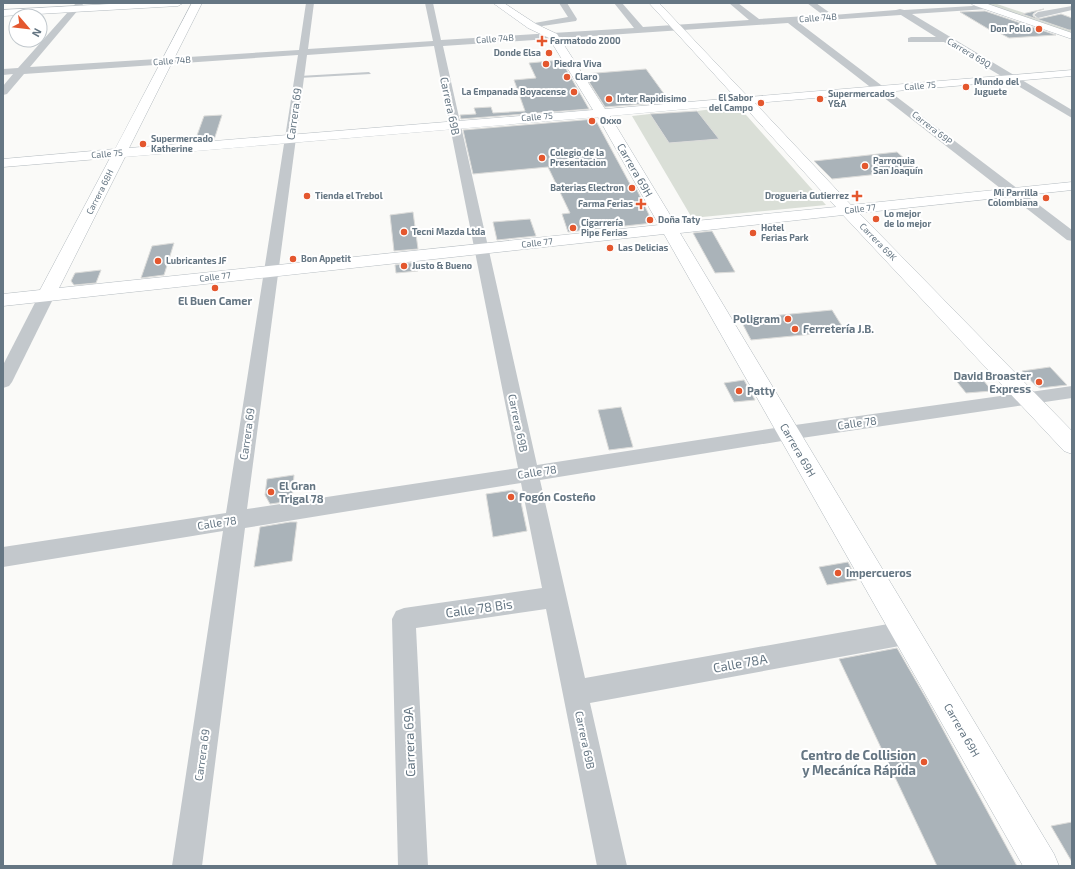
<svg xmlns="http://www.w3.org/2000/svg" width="1075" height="869" font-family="'Exo 2',sans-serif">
<rect width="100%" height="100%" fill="#fafaf8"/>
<g fill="#dadfd7">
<polygon points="980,3 994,3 1072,29 1072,34"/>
<polygon points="737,106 747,116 826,205 692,218 632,116 650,114 669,143 718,139 697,111"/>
</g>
<g fill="#aab3b9" stroke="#dcdcda">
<polygon points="1044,9 1037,11 1033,14 1033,16 1038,19 1061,14 1072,18 1072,30 1069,30 1022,14"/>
<polygon points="985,11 1056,35 1009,38 994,30 990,30 960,12"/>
<polygon points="561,60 589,109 461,119 460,115 476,114 474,108 491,107 493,113 525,111 514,80 536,78 529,63"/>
<polygon points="646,69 670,102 605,107 584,74"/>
<polygon points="697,111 719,139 669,143 650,114"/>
<polygon points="222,115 214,140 195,141 204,116"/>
<polygon points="595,119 630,184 634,184 637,190 653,223 568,232 562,214 570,213 548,167 473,174 463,130"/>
<polygon points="897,152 917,170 832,179 814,161"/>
<polygon points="413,212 418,249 394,251 390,215"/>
<polygon points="530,219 536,236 497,240 493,222"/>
<polygon points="712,231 735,272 715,273 693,233"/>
<polygon points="174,243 164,275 141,278 152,246"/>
<polygon points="417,262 418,271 396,273 395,265"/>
<polygon points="101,270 96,283 74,285 71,281 75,273"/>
<polygon points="832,310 845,331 751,340 740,319"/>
<polygon points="1050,367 1067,385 1040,388 1035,385 1022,371"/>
<polygon points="979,375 992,391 966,393 954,378"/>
<polygon points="744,380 755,400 734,402 724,383"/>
<polygon points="621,407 633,447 609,450 598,410"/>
<polygon points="294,475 292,501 270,504 265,495 267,479"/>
<polygon points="513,490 519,493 527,531 493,537 486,494"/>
<polygon points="290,522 297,522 292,561 254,567 260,527"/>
<polygon points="848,562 857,580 827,585 819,567"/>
<polygon points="897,648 927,700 1017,866 937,866 839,659"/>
<polygon points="1072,822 1072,862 1051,826"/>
</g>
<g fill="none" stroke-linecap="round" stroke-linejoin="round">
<g stroke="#b3babf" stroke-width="1">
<g id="secondary">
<polygon points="128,3 183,3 178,6 3,16 3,10"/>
<path d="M192,3H202L129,148L593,110L549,38L528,28L493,3H504L536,24L557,34L605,109L736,98L649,3H659L748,97L1072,70V76L755,103L851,205L1072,182V190L859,213L1072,431V454L1064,451L843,215L680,233L1054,854L1059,866H1023L664,234L3,306V294L40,290L110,158L3,167V159L115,149ZM742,104L836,207L675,223L610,116ZM598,117L659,225L59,288L125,157Z"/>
<polygon points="971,3 985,3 1072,33 1072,39 973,5"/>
</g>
</g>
<polygon fill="#c3c8cc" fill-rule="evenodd" points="369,72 371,74 299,78 297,77 299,76"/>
<g fill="#c3c8cc" fill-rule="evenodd">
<path d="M76,3H84L30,67L299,50L306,3H314L308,49L433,41L425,3H433L441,40L634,28L614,3H622L643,27L749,20L729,3H738L759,19L823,15L807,3H816L833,15L896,10L900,9L904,10L990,5L991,7L987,9L912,14L1072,110V118L944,42H908V38L911,37H936L901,15L798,22L1072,230V241L1067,240L788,23L443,46L537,465L788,426L1072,386V398L788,440L540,480L585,678L905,621L913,625L917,633L913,641L905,645L590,703L627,866H597L546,609L416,628L428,866H398L392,619L396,611L404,608L542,588L521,483L245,528L202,866H172L223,531L3,567V547L226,513L298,55L24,74L7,94L3,95V86L13,74L3,75V69L18,68ZM434,46L518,468L247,509L307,55Z"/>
<polygon points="559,3 567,3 577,19 576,21 529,28 529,24 568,17"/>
<polygon points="1072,6 1072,10 1038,18 1034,15 1038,12"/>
<polygon points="47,290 52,292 55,295 12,382 9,386 3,388 3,365 39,295 42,292"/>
</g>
<use href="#secondary" fill="#fff" fill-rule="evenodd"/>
</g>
<g fill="#e4572e" stroke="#fff" stroke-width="1.5">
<circle cx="1039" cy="29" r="4"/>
<path d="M540 35h4v4h4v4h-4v4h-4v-4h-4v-4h4z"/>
<circle cx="549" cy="53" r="4"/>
<circle cx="546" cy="64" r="4"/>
<circle cx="567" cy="77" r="4"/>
<circle cx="966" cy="87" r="4"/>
<circle cx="574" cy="92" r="4"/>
<circle cx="609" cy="99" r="4"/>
<circle cx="820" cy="99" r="4"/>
<circle cx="761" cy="103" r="4"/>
<circle cx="592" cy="121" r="4"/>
<circle cx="143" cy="144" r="4"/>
<circle cx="542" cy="158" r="4"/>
<circle cx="865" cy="166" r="4"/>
<circle cx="632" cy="188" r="4"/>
<circle cx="307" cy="196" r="4"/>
<path d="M855 190h4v4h4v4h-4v4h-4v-4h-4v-4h4z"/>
<circle cx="1046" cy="198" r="4"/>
<path d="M639 198h4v4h4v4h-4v4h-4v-4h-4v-4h4z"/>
<circle cx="876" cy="219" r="4"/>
<circle cx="650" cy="220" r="4"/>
<circle cx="573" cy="228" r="4"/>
<circle cx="404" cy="232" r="4"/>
<circle cx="753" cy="233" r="4"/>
<circle cx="610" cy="248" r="4"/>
<circle cx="293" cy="259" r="4"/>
<circle cx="158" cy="261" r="4"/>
<circle cx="404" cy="266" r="4"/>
<circle cx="215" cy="288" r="4"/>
<circle cx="788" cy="319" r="4"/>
<circle cx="795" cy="329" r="4"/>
<circle cx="1039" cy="382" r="4"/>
<circle cx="739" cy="391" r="4"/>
<circle cx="271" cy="492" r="4"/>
<circle cx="511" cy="497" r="4"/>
<circle cx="838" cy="573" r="4"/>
<circle cx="924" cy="762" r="4"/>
</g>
<g text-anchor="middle" stroke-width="4" stroke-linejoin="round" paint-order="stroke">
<g font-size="9" fill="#657683" stroke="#fff">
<text transform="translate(818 18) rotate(-4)" y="3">Calle 74B</text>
<text transform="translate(495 39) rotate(-4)" y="3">Calle 74B</text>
<text transform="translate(969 53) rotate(31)" y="3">Carrera 69Q</text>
<text transform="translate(172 61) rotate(-4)" y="3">Calle 74B</text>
<text transform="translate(920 86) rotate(-5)" y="3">Calle 75</text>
<text transform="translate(537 117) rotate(-5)" y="3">Calle 75</text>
<text transform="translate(932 128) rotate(38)" y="3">Carrera 69P</text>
<text transform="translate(107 154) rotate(-5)" y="3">Calle 75</text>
<text transform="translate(100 192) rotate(-63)" y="3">Carrera 68H</text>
<text transform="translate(860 209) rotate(-6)" y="3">Calle 77</text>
<text transform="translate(878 242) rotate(46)" y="3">Carrera 69K</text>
<text transform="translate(537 243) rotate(-6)" y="3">Calle 77</text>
<text transform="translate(215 277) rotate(-6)" y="3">Calle 77</text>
</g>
<g font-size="9" font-weight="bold" fill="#657683" stroke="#fff" text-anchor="start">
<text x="1031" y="32" text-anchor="end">Don Pollo</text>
<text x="550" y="44">Farmatodo 2000</text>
<text x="541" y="56" text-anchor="end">Donde Elsa</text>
<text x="554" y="67">Piedra Viva</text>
<text x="575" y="80">Claro</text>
<text x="974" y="85">Mundo del<tspan x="974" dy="10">Juguete</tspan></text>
<text x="566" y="95" text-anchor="end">La Empanada Boyacense</text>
<text x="828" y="97">Supermercados<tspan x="828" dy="10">Y&amp;A</tspan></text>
<text x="753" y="101" text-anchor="end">El Sabor<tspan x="753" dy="10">del Campo</tspan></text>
<text x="617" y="102">Inter Rapidisimo</text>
<text x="600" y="124">Oxxo</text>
<text x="151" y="142">Supermercado<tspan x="151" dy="10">Katherine</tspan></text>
<text x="550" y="156">Colegio de la<tspan x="550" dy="10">Presentacion</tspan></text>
<text x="873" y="164">Parroquia<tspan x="873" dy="10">San Joaquín</tspan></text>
<text x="624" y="191" text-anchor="end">Baterias Electron</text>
<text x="1038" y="196" text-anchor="end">Mi Parrilla<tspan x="1038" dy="10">Colombiana</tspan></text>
<text x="315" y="199">Tienda el Trebol</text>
<text x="849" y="199" text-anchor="end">Drogueria Gutierrez</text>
<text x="633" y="207" text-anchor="end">Farma Ferias</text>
<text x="884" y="217">Lo mejor<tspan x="884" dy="10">de lo mejor</tspan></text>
<text x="658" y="223">Doña Taty</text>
<text x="581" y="226">Cigarrería<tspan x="581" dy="10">Pipe Ferias</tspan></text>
<text x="761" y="231">Hotel<tspan x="761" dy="10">Ferias Park</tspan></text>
<text x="412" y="235">Tecni Mazda Ltda</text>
<text x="618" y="251">Las Delicias</text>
<text x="301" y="262">Bon Appetit</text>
<text x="166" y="264">Lubricantes JF</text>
<text x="412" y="269">Justo &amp; Bueno</text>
</g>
<g font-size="11" fill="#657683" stroke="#fff">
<text transform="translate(450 106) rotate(78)" y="4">Carrera 69B</text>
<text transform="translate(294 114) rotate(-82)" y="4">Carrera 69</text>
<text transform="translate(635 170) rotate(60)" y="4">Carrera 69H</text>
<text transform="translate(518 423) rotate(78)" y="4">Carrera 69B</text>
<text transform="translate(857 423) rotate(-8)" y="4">Calle 78</text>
<text transform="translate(247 434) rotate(-82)" y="4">Carrera 69</text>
<text transform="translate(798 450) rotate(60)" y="4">Carrera 69H</text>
<text transform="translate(537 472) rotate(-9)" y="4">Calle 78</text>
<text transform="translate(217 523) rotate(-9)" y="4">Calle 78</text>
<text transform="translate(962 730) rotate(60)" y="4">Carrera 69H</text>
<text transform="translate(585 740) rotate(78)" y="4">Carrera 69B</text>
<text transform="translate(202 755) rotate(-82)" y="4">Carrera 69</text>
</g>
<g font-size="11" font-weight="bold" fill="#657683" stroke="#fff" text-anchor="start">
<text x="215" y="305" text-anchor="middle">El Buen Camer</text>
<text x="780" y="323" text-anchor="end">Poligram</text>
<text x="803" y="333">Ferretería J.B.</text>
<text x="1031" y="380" text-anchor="end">David Broaster<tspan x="1031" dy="13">Express</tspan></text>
<text x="747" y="395">Patty</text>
<text x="279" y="490">El Gran<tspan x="279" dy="13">Trigal 78</tspan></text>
<text x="519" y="501">Fogón Costeño</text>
<text x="846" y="577">Impercueros</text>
</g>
<g font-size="13" fill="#657683" stroke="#fff">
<text transform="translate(479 608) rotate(-8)" y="5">Calle 78 Bis</text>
<text transform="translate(740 663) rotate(-10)" y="5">Calle 78A</text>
<text transform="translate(409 742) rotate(-92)" y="5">Carrera 69A</text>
</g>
<g font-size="13" font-weight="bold" fill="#657683" stroke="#fff" text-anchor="end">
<text x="916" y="760">Centro de Collision<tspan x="916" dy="15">y Mecáníca Rápída</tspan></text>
</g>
</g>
<rect width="1075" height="869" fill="none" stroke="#657683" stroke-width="8"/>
<g transform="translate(28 28) rotate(118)"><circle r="19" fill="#ffffff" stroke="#c1c8cd"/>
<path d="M0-3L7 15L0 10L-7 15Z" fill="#e4572e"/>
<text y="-6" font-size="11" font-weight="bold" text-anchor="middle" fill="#657683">N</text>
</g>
</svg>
